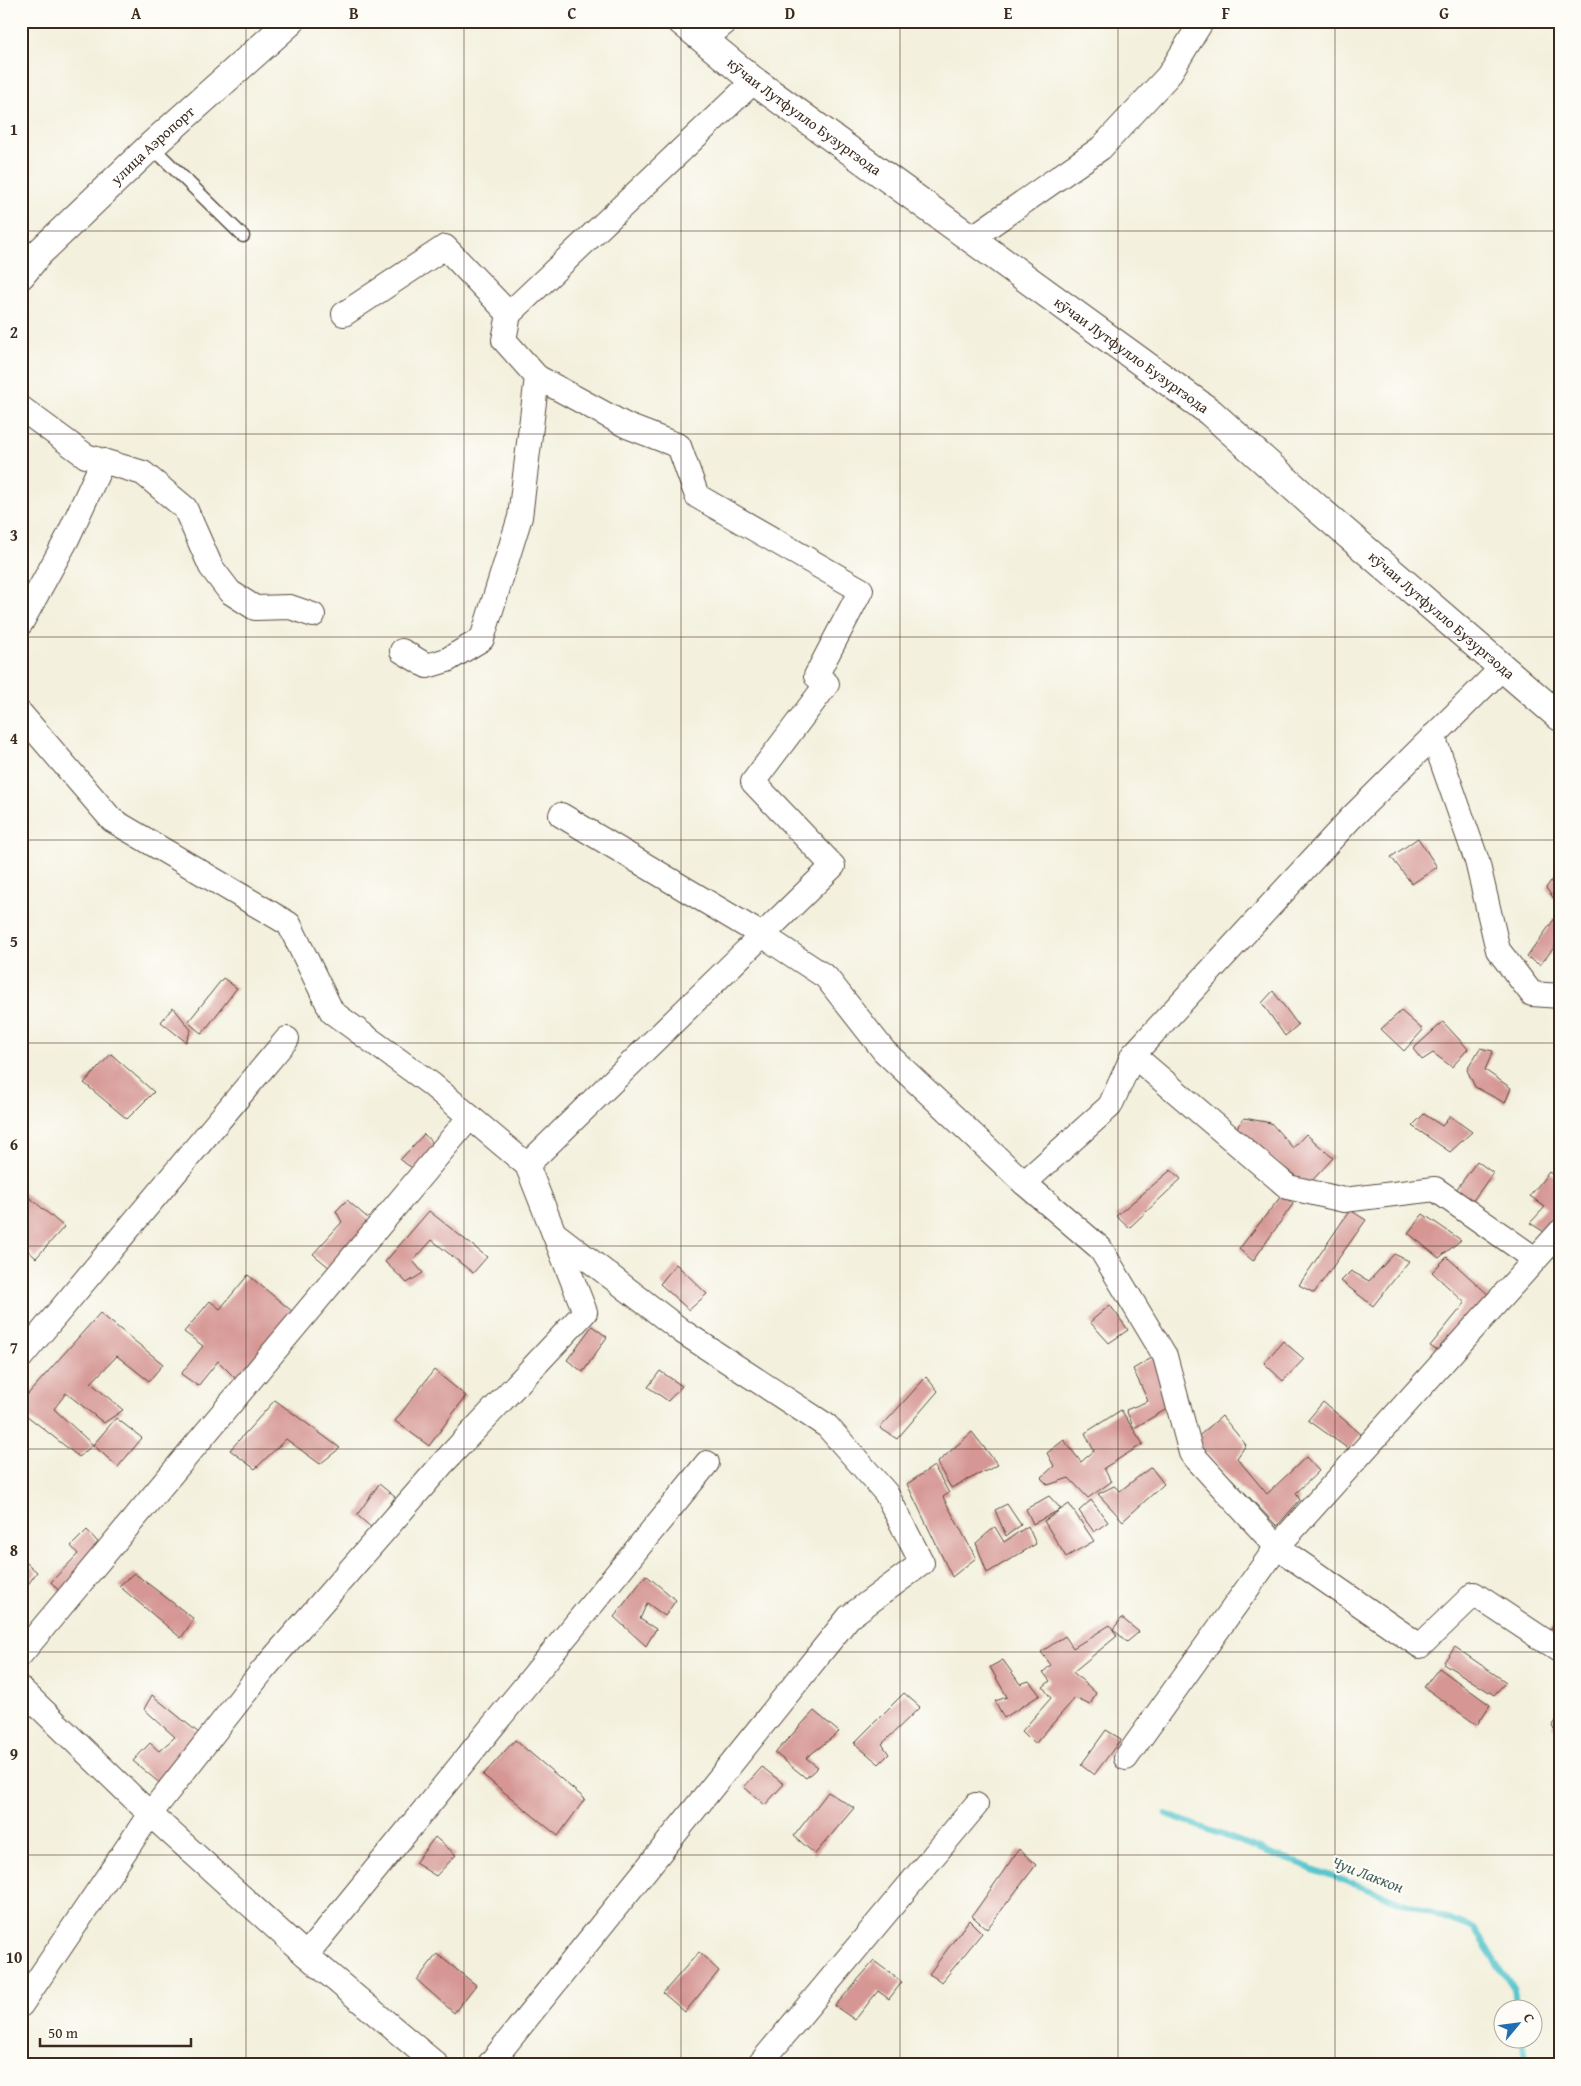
<svg xmlns="http://www.w3.org/2000/svg" width="1581" height="2086" font-family="'Gentium Book Plus',serif">
<rect width="100%" height="100%" fill="#fdfcf7"/>
<filter id="ink" filterUnits="userSpaceOnUse"><feTurbulence type="fractalNoise" baseFrequency=".02" numOctaves="2"/><feDisplacementMap in="SourceGraphic" scale="10" xChannelSelector="R" yChannelSelector="G"/><feConvolveMatrix kernelMatrix="1 2 1 2 8 2 1 2 1" color-interpolation-filters="sRGB"/></filter>
<filter id="wash" filterUnits="userSpaceOnUse"><feTurbulence type="fractalNoise" baseFrequency=".0096" numOctaves="4" result="noise"/><feDisplacementMap in="SourceGraphic" scale="20" xChannelSelector="R" yChannelSelector="G"/><feGaussianBlur stdDeviation="1.12" result="paint"/><feColorMatrix in="noise" values="0 0 0 0 0 0 0 0 0 0 0 0 0 0 0 0 0 1.4 0 .05"/><feComposite in="paint" operator="in"/></filter>
<g filter="url(#wash)">
<rect width="100%" height="100%" fill="#f3f0dd"/>
<g fill="none" stroke-linecap="round" stroke-linejoin="round">
<g stroke="#59c6cd" stroke-width="6">
<polyline points="1166,1814 1474,1929 1514,1989 1517,2008"/>
<polyline points="1522,2038 1526,2065"/>
</g>
</g>
<g id="blocks">
<g fill="#d69794">
<polygon points="1418,838 1437,867 1412,884 1391,857"/>
<polygon points="1560,868 1560,902 1558,904 1546,888"/>
<polygon points="1560,911 1560,940 1540,965 1527,957"/>
<polygon points="223,978 237,988 202,1034 188,1022"/>
<polygon points="1273,991 1298,1025 1285,1036 1262,1003"/>
<polygon points="173,1007 191,1030 186,1042 161,1022"/>
<polygon points="1401,1011 1423,1030 1404,1051 1381,1029"/>
<polygon points="1443,1022 1468,1049 1452,1067 1433,1053 1422,1060 1413,1049"/>
<polygon points="1480,1048 1493,1051 1485,1070 1511,1088 1505,1103 1475,1087 1467,1070"/>
<polygon points="111,1054 154,1092 127,1119 84,1083"/>
<polygon points="1424,1114 1442,1126 1450,1116 1472,1132 1450,1152 1412,1126"/>
<polygon points="1244,1118 1271,1123 1293,1148 1306,1134 1333,1158 1308,1185 1234,1131"/>
<polygon points="424,1134 437,1148 417,1171 400,1160"/>
<polygon points="1477,1161 1493,1173 1472,1202 1456,1190"/>
<polygon points="1171,1170 1181,1179 1129,1228 1116,1216"/>
<polygon points="1549,1172 1560,1180 1560,1223 1549,1235 1530,1223 1545,1207 1530,1196"/>
<polygon points="21,1190 64,1227 36,1258 21,1244"/>
<polygon points="1282,1195 1293,1204 1253,1261 1239,1249"/>
<polygon points="347,1200 377,1226 336,1273 313,1254 342,1222 336,1211"/>
<polygon points="1350,1210 1366,1220 1314,1293 1299,1285"/>
<polygon points="429,1211 487,1257 473,1273 432,1240 413,1261 423,1273 407,1283 385,1262"/>
<polygon points="1423,1214 1461,1240 1439,1258 1408,1233"/>
<polygon points="1394,1254 1409,1261 1373,1306 1341,1281 1351,1271 1369,1281"/>
<polygon points="1447,1257 1491,1297 1442,1354 1430,1346 1465,1303 1432,1272"/>
<polygon points="676,1264 707,1294 689,1310 660,1284"/>
<polygon points="248,1275 298,1316 242,1385 218,1361 198,1386 181,1374 203,1346 184,1332 210,1301 220,1309"/>
<polygon points="1110,1305 1128,1330 1109,1343 1090,1322"/>
<polygon points="100,1313 163,1364 149,1381 117,1356 91,1383 123,1410 104,1423 66,1393 54,1409 93,1445 79,1457 21,1411 21,1402"/>
<polygon points="592,1326 607,1337 583,1372 567,1360"/>
<polygon points="1283,1341 1304,1359 1283,1381 1264,1363"/>
<polygon points="1155,1356 1172,1406 1134,1428 1126,1410 1148,1401 1133,1369"/>
<polygon points="434,1370 466,1396 429,1446 395,1421"/>
<polygon points="660,1371 682,1386 668,1401 648,1387"/>
<polygon points="926,1377 938,1391 897,1439 880,1428"/>
<polygon points="275,1400 340,1448 320,1464 286,1439 255,1469 230,1450"/>
<polygon points="1323,1402 1361,1434 1350,1450 1308,1420"/>
<polygon points="1121,1410 1143,1444 1104,1468 1111,1482 1088,1498 1069,1478 1048,1485 1041,1478 1054,1466 1047,1453 1064,1440 1081,1462 1094,1451 1085,1433"/>
<polygon points="1222,1416 1246,1445 1237,1458 1267,1494 1306,1457 1319,1471 1296,1493 1300,1500 1277,1526 1194,1440"/>
<polygon points="116,1418 142,1438 118,1467 93,1445"/>
<polygon points="972,1432 998,1465 951,1488 937,1463"/>
<polygon points="934,1466 949,1493 943,1497 976,1558 952,1577 907,1484"/>
<polygon points="1151,1467 1164,1484 1123,1521 1098,1494 1114,1486 1120,1491"/>
<polygon points="379,1484 395,1497 373,1529 357,1515"/>
<polygon points="1049,1496 1061,1509 1033,1524 1026,1509"/>
<polygon points="1091,1500 1108,1522 1094,1532 1079,1511"/>
<polygon points="1007,1504 1021,1525 1006,1536 995,1510"/>
<polygon points="1069,1504 1094,1541 1066,1557 1044,1521"/>
<polygon points="1028,1526 1036,1544 987,1573 976,1543 995,1527 1004,1542"/>
<polygon points="87,1530 104,1549 66,1599 51,1582 78,1554 71,1546"/>
<polygon points="21,1558 37,1572 21,1594"/>
<polygon points="134,1573 194,1619 181,1638 119,1586"/>
<polygon points="646,1575 676,1600 665,1616 647,1603 640,1619 656,1629 646,1646 614,1617"/>
<polygon points="1560,1615 1560,1642 1548,1634"/>
<polygon points="1122,1618 1139,1632 1127,1642 1113,1629"/>
<polygon points="1110,1625 1117,1636 1073,1672 1096,1693 1090,1705 1075,1698 1035,1744 1022,1731 1051,1698 1043,1687 1050,1681 1043,1672 1051,1665 1041,1652 1065,1636 1073,1648"/>
<polygon points="1455,1647 1506,1682 1494,1695 1443,1663"/>
<polygon points="1003,1660 1020,1684 1029,1681 1040,1695 1004,1718 995,1701 1007,1697 990,1667"/>
<polygon points="1439,1668 1490,1705 1477,1725 1424,1687"/>
<polygon points="904,1693 920,1707 882,1744 889,1754 879,1764 854,1743"/>
<polygon points="152,1695 200,1734 162,1785 133,1761 150,1743 159,1751 175,1737 144,1709"/>
<polygon points="814,1711 839,1732 806,1758 818,1767 806,1778 775,1753"/>
<polygon points="1560,1714 1560,1734 1552,1727"/>
<polygon points="1106,1730 1121,1739 1094,1775 1081,1765"/>
<polygon points="515,1740 585,1799 558,1836 483,1775"/>
<polygon points="762,1767 784,1784 765,1805 744,1787"/>
<polygon points="828,1792 854,1808 815,1854 794,1836"/>
<polygon points="435,1837 456,1855 436,1876 415,1863"/>
<polygon points="1019,1849 1036,1865 987,1929 972,1916"/>
<polygon points="969,1920 982,1933 942,1982 929,1974"/>
<polygon points="699,1952 719,1971 685,2012 663,1993"/>
<polygon points="437,1954 476,1985 454,2013 417,1980"/>
<polygon points="874,1961 902,1982 889,1999 878,1991 855,2020 835,2006"/>
</g>
</g>
</g>
<g filter="url(#ink)">
<use href="#blocks" fill-opacity="0" stroke="#57483b" stroke-width="1"/>
<g fill="none" stroke-linecap="round" stroke-linejoin="round">
<g stroke="#57483b" stroke-width="15">
<polyline id="service" points="151,146 243,236"/>
</g>
<g stroke="#57483b" stroke-width="26">
<g id="minor">
<polyline points="704,40 727,21"/>
<polyline points="972,238 1101,148 1168,76 1202,21"/>
<polyline points="344,314 445,247 509,314"/>
<polyline points="21,408 86,456 143,473 185,508 211,567 230,592 255,608 290,607 313,615"/>
<polyline points="21,623 67,539 103,461"/>
<polyline points="402,651 427,666 447,660 482,639 520,517 537,377 504,340 509,314 754,81"/>
<polyline points="21,714 112,820 289,924 332,1012 431,1084 527,1165 585,1312 443,1463 263,1670 150,1814 21,2005"/>
<polyline points="1433,736 1477,861 1498,950 1532,994 1560,996"/>
<polyline points="561,815 762,935 826,977 884,1051 1024,1183 1100,1248 1165,1356 1191,1453 1277,1547 1420,1646 1474,1594 1560,1651"/>
<polyline points="1133,1055 1288,1187 1344,1200 1435,1189 1535,1259"/>
<polyline points="527,1165 833,866 753,782 827,684 816,676 861,590 697,496 679,446 627,426 537,377"/>
<polyline points="1024,1183 1110,1106 1133,1055 1350,819 1501,669"/>
<polyline points="21,1357 287,1039"/>
<polyline points="21,1654 470,1117"/>
<polyline points="21,1689 150,1814 306,1955 437,2065"/>
<polyline points="1126,1758 1277,1547 1560,1232"/>
<polyline points="306,1955 707,1463"/>
<polyline points="489,2065 849,1617 922,1563 886,1493 827,1426 683,1332 554,1233"/>
<polyline points="759,2065 976,1805"/>
</g>
</g>
<g stroke="#57483b" stroke-width="30">
<g id="secondary">
<path id="s1" d="M681,21L754,81L1210,412L1316,507L1560,717"/>
<path id="s2" d="M21,275L38,254L151,146L291,21"/>
</g>
</g>
<use href="#service" stroke="#fff" stroke-width="12"/>
<use href="#minor" stroke="#fff" stroke-width="24"/>
<use href="#secondary" stroke="#fff" stroke-width="28"/>
</g>
</g>
<path fill="none" stroke="#3b2a1e" stroke-width="1" stroke-opacity="0.55" d="M246,21V2065M464,21V2065M681,21V2065M900,21V2065M1118,21V2065M1335,21V2065M21,231H1560M21,434H1560M21,637H1560M21,840H1560M21,1043H1560M21,1246H1560M21,1449H1560M21,1652H1560M21,1855H1560"/>
<g text-anchor="middle" stroke-width="4.5" stroke-linejoin="round" paint-order="stroke">
<g font-size="15" fill="#3b2a1e" stroke="#fdfcf7">
<text dy="5" stroke="none"><textPath href="#s1" startOffset="156">кӯчаи Лутфулло Бузургзода</textPath></text>
<text dy="5" stroke="none"><textPath href="#s2" startOffset="185">улица Аэропорт</textPath></text>
<text dy="5" stroke="none"><textPath href="#s1" startOffset="561">кӯчаи Лутфулло Бузургзода</textPath></text>
<text dy="5" stroke="none"><textPath href="#s1" startOffset="966">кӯчаи Лутфулло Бузургзода</textPath></text>
</g>
<g font-size="16" font-style="italic" fill="#46615b" stroke="#fdfcf7">
<text transform="translate(1368 1874) rotate(21)" y="6">Чуи Лаккон</text>
</g>
</g>
<rect width="1581" height="2086" fill="none" stroke="#fdfcf7" stroke-width="55"/>
<g transform="translate(1518 2024) rotate(61)"><circle r="24" fill="#fdfcf7" stroke="#afa8a0"/>
<path d="M0-4L9 19L0 12L-9 19Z" fill="#1f6fb2"/>
<text y="-8" font-size="14" font-weight="bold" text-anchor="middle" fill="#3b2a1e">С</text>
</g>
<path d="M40 2038v8h151v-8" fill="none" stroke="#3b2a1e" stroke-width="2.5"/>
<text x="48" y="2038" font-size="15" fill="#3b2a1e" stroke="#fdfcf7" stroke-width="4" paint-order="stroke">50 m</text>
<rect x="28" y="28" width="1526" height="2030" fill="none" stroke="#3b2a1e" stroke-width="2"/>
<g font-size="16" text-anchor="middle" font-weight="bold" fill="#3b2a1e">
<text x="136" y="19">A</text>
<text x="354" y="19">B</text>
<text x="572" y="19">C</text>
<text x="790" y="19">D</text>
<text x="1008" y="19">E</text>
<text x="1226" y="19">F</text>
<text x="1444" y="19">G</text>
<text x="14" y="135">1</text>
<text x="14" y="338">2</text>
<text x="14" y="541">3</text>
<text x="14" y="744">4</text>
<text x="14" y="947">5</text>
<text x="14" y="1150">6</text>
<text x="14" y="1353">7</text>
<text x="14" y="1556">8</text>
<text x="14" y="1760">9</text>
<text x="14" y="1963">10</text>
</g>
</svg>
